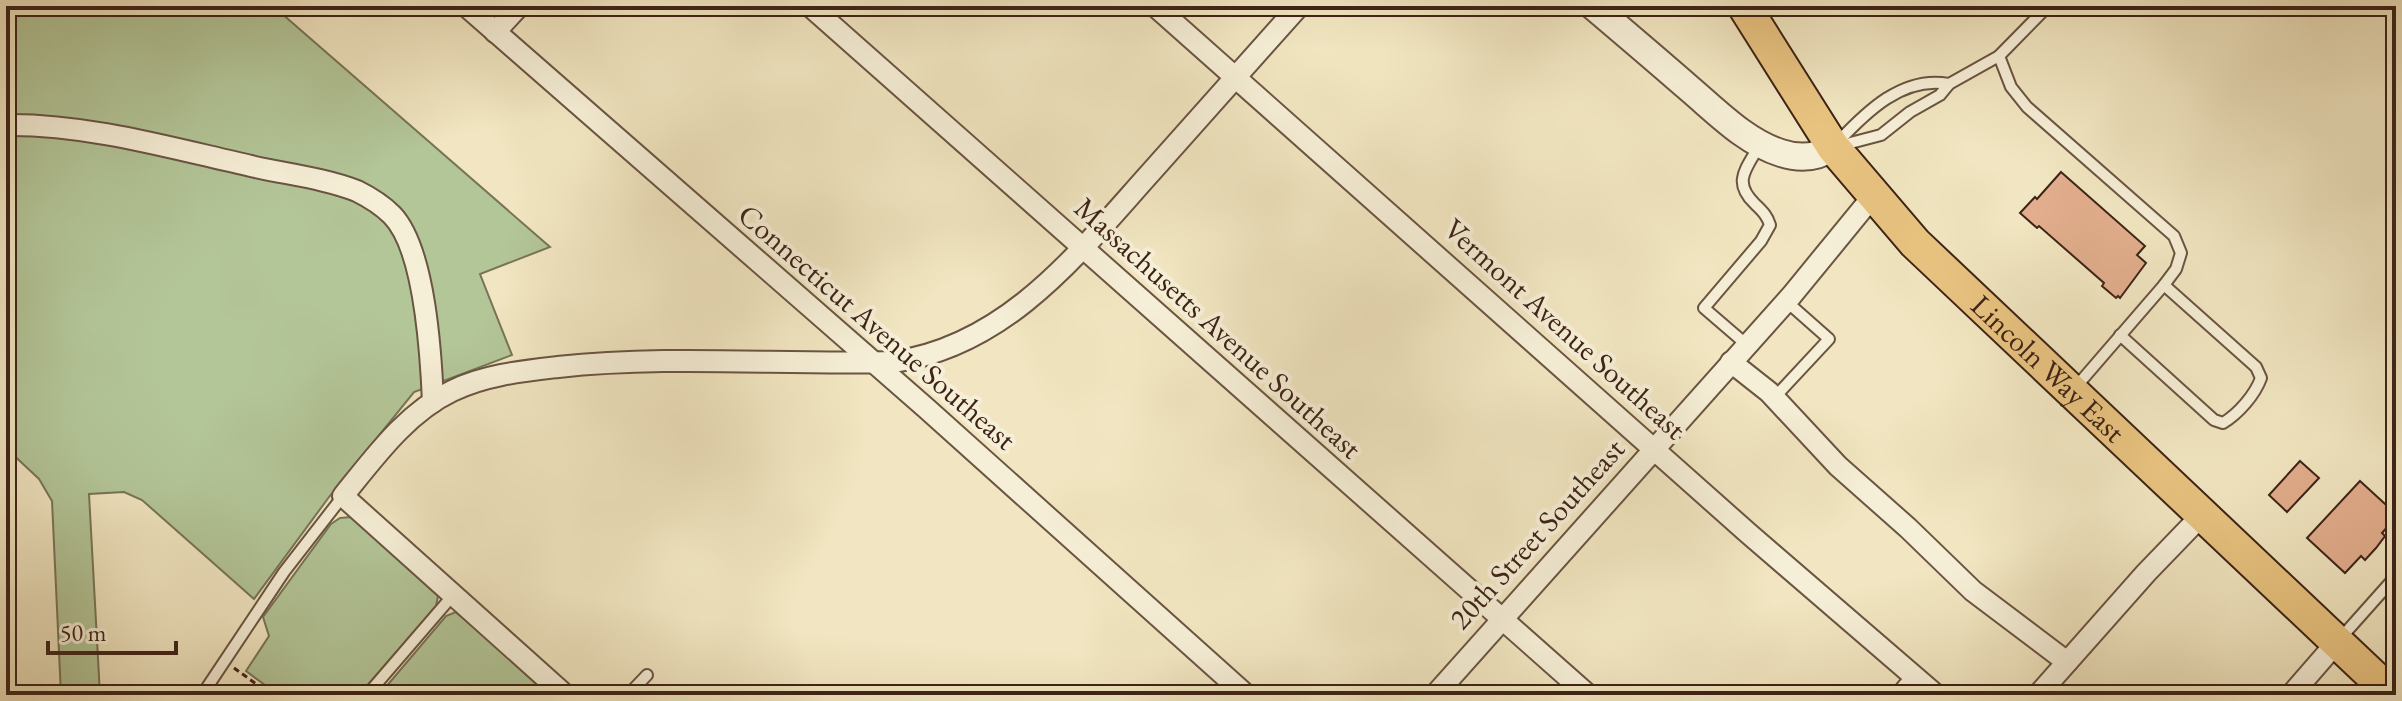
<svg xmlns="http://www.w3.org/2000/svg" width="2402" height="701" font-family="'EB Garamond',serif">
<rect width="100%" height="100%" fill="#f1e6c1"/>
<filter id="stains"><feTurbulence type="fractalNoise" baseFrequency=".0025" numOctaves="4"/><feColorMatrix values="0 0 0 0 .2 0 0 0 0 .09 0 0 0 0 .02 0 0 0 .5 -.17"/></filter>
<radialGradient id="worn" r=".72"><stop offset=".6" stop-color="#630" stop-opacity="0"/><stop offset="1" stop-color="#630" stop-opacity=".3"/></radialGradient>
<g fill="#b3c698" stroke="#787458" stroke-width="2">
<polygon points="6,6 273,6 550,247 480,274 512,355 414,392 329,497 254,599 142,500 124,492 89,494 100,695 61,695 52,501 39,479 6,448"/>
<polygon points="351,517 438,596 436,606 359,695 271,695 269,688 246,671 269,636 263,617 331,524 340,518"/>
<polygon points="456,612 553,695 379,695 446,616"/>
</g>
<g fill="#e2ae8d" stroke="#3d2317" stroke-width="2">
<polygon points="2061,172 2145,246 2137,255 2146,263 2120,298 2118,296 2116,298 2102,286 2104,283 2039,226 2037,228 2020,213 2035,197 2037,199"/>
<polygon points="2300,461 2319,478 2287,512 2269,495"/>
<polygon points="2360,481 2396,514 2396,517 2382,533 2385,536 2376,548 2365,560 2361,556 2345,573 2307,538"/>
</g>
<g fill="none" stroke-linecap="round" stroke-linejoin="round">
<g stroke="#6a5442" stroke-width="14">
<g id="service">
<polyline points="1999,56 2011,87 2027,107 2174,236 2181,253 2176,269 2164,285 2075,388"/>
<path d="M1837,143C1866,112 1903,75 1949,84"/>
<polyline points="1839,146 1881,135 1910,112 1940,95 1949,84 1999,56 2048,6"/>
<path d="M2120,335L2214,420L2223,423C2238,414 2255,395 2261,378L2256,367L2164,285"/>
<path d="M1747,345L1704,308L1761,241L1770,225C1767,215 1762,211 1755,204C1732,182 1746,169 1759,146"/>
<polyline points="1774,398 1829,339 1786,301"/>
<polyline points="2339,640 2396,576"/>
<polyline points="202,695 284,572 343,496"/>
<polyline points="367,695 454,594"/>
<polyline points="628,695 647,675"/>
<polyline points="1895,695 1913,674"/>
</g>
</g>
<g stroke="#6a5442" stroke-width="24">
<g id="minor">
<polyline points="466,6 926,408 1246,695"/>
<polyline points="810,6 1588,695"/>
<polyline points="1155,6 1748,533 1936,695"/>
<polyline points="495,32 519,6"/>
<path d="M6,125C88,124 171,148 251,166C285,174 324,178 357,191C369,197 382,205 392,215C425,249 431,355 433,402"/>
<polyline points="1731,362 1769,392 1838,466 1908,528 1973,591 2067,662"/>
<path d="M565,695L343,496C374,458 406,413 452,391C484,375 523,371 558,367C670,355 781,365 893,362C1008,346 1079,252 1152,171C1201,116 1250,61 1299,6"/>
<polyline points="1435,695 1792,295 1873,196"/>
<polyline points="2038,695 2146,573 2202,515"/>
<polyline points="2291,695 2337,642"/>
</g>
</g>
<g stroke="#6a5442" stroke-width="30">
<path id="tertiary" d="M1593,6C1626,34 1659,62 1691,90C1718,113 1746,142 1781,153C1799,159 1817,158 1833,147"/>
</g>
<g stroke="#3d2317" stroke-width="36">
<g id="primary">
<path id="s1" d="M1744,6L1833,147L1915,243L2393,695"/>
</g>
</g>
<polyline stroke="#3d2317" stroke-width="3" stroke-dasharray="6 4" stroke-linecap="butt" points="234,668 266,691 267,695"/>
<use href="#service" stroke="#f6efd7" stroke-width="10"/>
<use href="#minor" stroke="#f6efd7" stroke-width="20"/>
<use href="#tertiary" stroke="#f6efd7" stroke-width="26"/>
<use href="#primary" stroke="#e8c380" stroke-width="32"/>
</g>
<g text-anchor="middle" stroke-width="8" stroke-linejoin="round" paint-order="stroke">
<g font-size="30" fill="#3d2317" stroke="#f6efd7">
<text transform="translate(877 327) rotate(41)" y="10">Connecticut Avenue Southeast</text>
<text transform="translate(1218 328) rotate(42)" y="10">Massachusetts Avenue Southeast</text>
<text transform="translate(1565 329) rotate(42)" y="10">Vermont Avenue Southeast</text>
<text dy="10" stroke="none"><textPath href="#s1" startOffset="476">Lincoln Way East</textPath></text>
<text transform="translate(1537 534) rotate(-48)" y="10">20th Street Southeast</text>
</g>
</g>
<rect width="2402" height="701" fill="none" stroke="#f1e6c1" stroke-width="32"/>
<rect x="8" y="8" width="2386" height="685" fill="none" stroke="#3d2317" stroke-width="4"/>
<rect x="16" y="16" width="2370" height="669" fill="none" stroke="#3d2317" stroke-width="2"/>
<path d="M48 641v12h128v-12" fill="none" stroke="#3d2317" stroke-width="4"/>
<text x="60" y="641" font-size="24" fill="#3d2317" stroke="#f6efd7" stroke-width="6" paint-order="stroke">50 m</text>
<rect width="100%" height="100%" filter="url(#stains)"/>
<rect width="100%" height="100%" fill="url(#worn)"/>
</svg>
